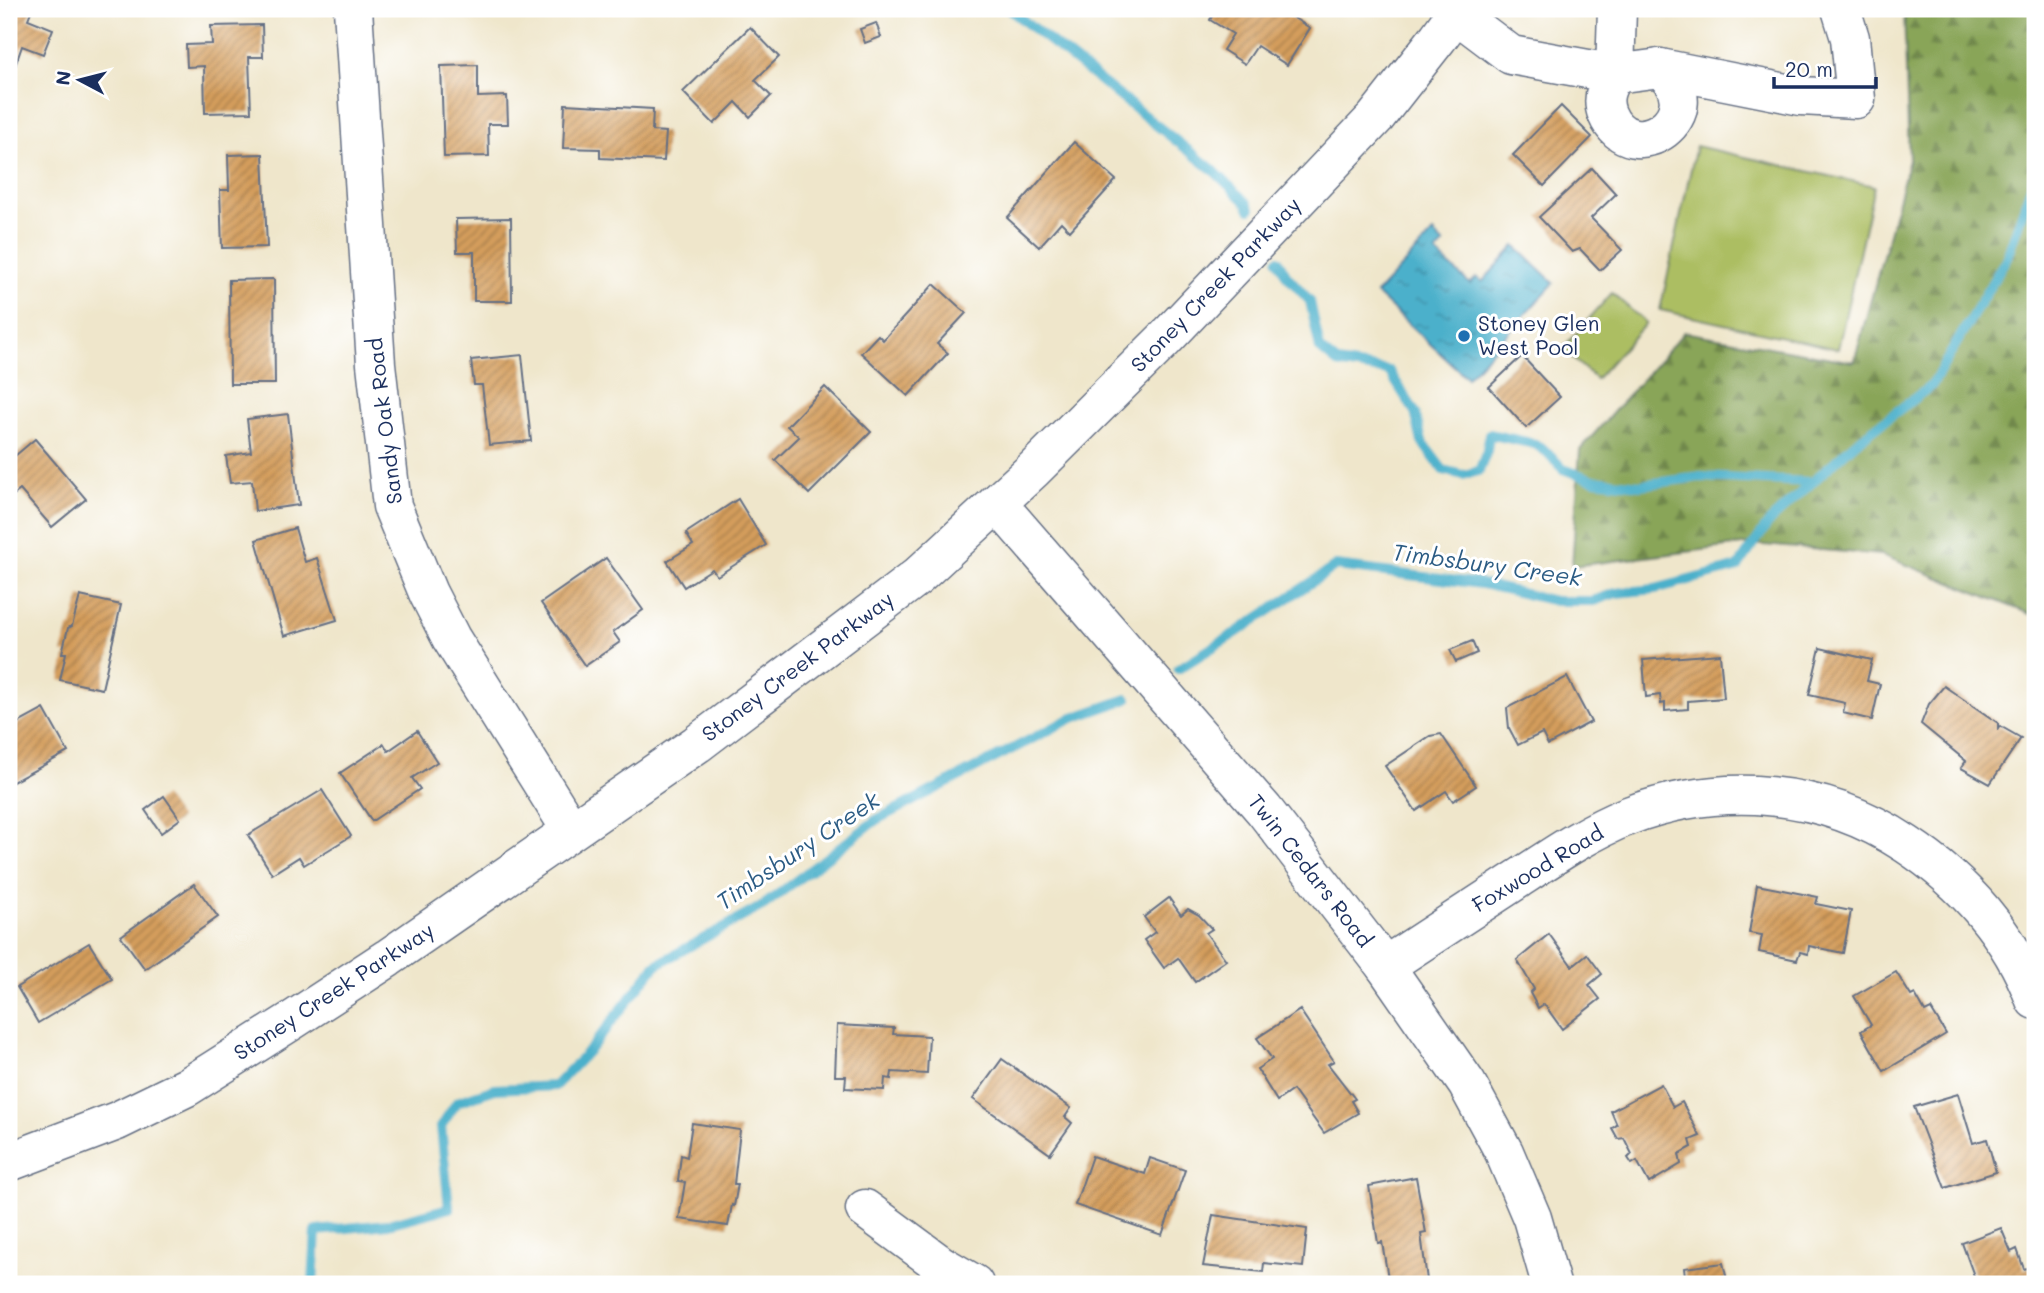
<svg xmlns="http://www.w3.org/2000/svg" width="2044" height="1293" font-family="Mali,sans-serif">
<defs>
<pattern id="forest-firs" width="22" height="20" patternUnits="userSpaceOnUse" patternTransform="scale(1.75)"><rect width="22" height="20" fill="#89a558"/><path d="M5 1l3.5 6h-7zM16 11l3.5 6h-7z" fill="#6f874c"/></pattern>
<pattern id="water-ripples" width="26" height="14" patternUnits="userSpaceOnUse" patternTransform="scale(1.75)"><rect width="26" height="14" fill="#4cb0cb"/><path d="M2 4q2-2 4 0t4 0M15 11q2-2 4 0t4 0" fill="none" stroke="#3e90a8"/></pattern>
<pattern id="building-hatch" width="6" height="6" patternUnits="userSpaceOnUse" patternTransform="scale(1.75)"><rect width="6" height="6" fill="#d49d5b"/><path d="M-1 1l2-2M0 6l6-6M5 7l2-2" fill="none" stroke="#ab804e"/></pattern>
</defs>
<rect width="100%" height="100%" fill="#fff"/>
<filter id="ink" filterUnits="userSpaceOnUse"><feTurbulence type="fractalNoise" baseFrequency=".0143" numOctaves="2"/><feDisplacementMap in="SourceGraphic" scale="14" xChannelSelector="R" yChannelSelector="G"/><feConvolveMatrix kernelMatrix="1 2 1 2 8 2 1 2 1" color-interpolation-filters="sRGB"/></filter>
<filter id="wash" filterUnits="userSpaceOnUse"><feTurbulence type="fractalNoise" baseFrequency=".00686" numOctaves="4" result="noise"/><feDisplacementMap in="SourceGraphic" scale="28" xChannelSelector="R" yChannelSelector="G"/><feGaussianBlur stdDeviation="1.57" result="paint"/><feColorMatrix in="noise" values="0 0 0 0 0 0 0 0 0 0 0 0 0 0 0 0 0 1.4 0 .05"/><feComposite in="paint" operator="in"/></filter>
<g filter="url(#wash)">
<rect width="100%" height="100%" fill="#efe6cb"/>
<polygon fill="url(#forest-firs)" stroke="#526a5b" stroke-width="2" points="1904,9 2035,9 2035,616 1882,555 1751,544 1572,566 1580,450 1684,332 1854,362 1909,160"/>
<g fill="#acbe62" stroke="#647660" stroke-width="2">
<polygon points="1696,146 1874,186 1838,349 1660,310"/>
<polygon points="1612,293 1646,323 1596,379 1562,349"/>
</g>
<polygon fill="url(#water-ripples)" stroke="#347094" stroke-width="2" points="1433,233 1444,244 1436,253 1470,284 1477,277 1482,282 1515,246 1554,283 1467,378 1376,294"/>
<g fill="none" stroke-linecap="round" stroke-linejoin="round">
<g stroke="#4cb0cb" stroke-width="10">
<polyline points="1009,9 1212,169 1247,203 1250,209"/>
<polyline points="1278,260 1287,276 1310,301 1320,349 1337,363 1389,371 1415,412 1422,442 1443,470 1463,475 1479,471 1487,451 1489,434 1535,444 1548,453 1563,469 1594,480 1640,485 1700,477 1812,482"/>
<polyline points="1178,669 1234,634 1336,566 1482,584 1555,601 1593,601 1616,593 1655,589 1738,567 1770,521 1855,443 1932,385 2007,257 2035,175"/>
<polyline points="313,1284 316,1231 388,1224 449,1208 441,1126 457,1102 495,1089 555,1086 591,1048 656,965 764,905 876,820 1070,719 1127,699"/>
</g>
</g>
<g id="blocks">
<g fill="url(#building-hatch)">
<polygon points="9,9 32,9 28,19 53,29 43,54 22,46 13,72 9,71"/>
<polygon points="1216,9 1279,9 1310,28 1287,65 1257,46 1245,64 1223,50 1233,34 1210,20"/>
<polygon points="876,23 881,37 865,43 860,29"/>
<polygon points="262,25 263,57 249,57 251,112 205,113 204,66 187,67 186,45 212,44 211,26"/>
<polygon points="750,27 779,57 755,80 771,96 750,117 736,102 714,124 683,92"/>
<polygon points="478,65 478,97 507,96 508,124 488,124 489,156 444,157 441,66"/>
<polygon points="565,104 653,109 652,131 666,132 664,161 600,158 600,149 563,148"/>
<polygon points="1561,106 1592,137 1544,186 1513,155"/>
<polygon points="1074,142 1116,180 1070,231 1061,222 1039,247 1007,218"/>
<polygon points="263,154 267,247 222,248 220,190 229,190 228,155"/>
<polygon points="1592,168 1616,194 1591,218 1622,250 1600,270 1580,249 1572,252 1539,217"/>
<polygon points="511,218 512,301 474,301 474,252 457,252 456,219"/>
<polygon points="274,279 275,384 230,384 229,280"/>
<polygon points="934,284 966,313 937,344 948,353 908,396 861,353 878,335 883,340"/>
<polygon points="522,355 531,441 489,445 482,385 474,385 471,360"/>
<polygon points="1522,356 1560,397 1526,428 1489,387"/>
<polygon points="825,387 871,432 809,494 775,460 799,437 787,426"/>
<polygon points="288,414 299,505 255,511 252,481 230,483 226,456 251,452 247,419"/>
<polygon points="35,439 86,499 52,527 20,490 9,499 9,461"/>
<polygon points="738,499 766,545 717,576 712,569 684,587 667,561 693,545 686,533"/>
<polygon points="295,528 305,562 317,558 337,620 284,636 256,540"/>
<polygon points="606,558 643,610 613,632 620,642 585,666 541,603"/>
<polygon points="80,596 121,605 102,689 60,680 66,653 62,653 68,628 72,626"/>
<polygon points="1472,641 1477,653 1456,662 1450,650"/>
<polygon points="1820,648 1872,660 1867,681 1880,684 1872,720 1843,713 1845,703 1809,695"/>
<polygon points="1720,654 1724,698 1688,701 1688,709 1665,711 1665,703 1661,704 1660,695 1646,697 1643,660"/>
<polygon points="1567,677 1591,722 1548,745 1542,733 1518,745 1509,728 1507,708"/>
<polygon points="1944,686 1998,723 1998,729 2000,726 2021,738 1990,784 1961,768 1966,761 1921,724 1929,704"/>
<polygon points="44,709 68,752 9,784 9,728"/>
<polygon points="417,731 437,762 412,778 420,789 372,821 340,773 384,744 388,751"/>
<polygon points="1441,734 1476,786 1453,801 1446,791 1416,811 1385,766 1430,736"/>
<polygon points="322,790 351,836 304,865 299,857 272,874 248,835"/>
<polygon points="164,796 180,819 161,833 145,810"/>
<polygon points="194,884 218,917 145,969 121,936"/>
<polygon points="1757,885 1818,897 1816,904 1851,911 1843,953 1809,946 1808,954 1800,952 1797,960 1759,952 1762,935 1749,933"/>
<polygon points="1169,898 1181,915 1188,909 1199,915 1212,929 1206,933 1226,960 1195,982 1178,958 1164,968 1144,940 1155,932 1144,917"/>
<polygon points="1549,934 1572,966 1587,954 1602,974 1589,985 1600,999 1562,1029 1544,1004 1538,1008 1530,993 1534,989 1517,960"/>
<polygon points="89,943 112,979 38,1023 17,987"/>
<polygon points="1896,972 1911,996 1915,994 1925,1012 1931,1009 1946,1034 1884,1071 1861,1031 1871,1025 1854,996"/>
<polygon points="1300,1010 1334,1061 1328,1064 1355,1099 1351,1101 1358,1113 1324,1133 1293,1090 1277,1101 1257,1069 1272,1059 1257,1038"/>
<polygon points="837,1025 894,1028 893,1034 929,1036 927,1074 892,1072 891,1079 885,1078 884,1090 845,1088 846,1076 835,1076"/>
<polygon points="1002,1059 1071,1108 1065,1117 1072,1123 1050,1154 973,1099"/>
<polygon points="1661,1084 1673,1107 1682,1102 1700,1136 1690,1140 1692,1147 1679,1154 1681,1164 1649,1183 1637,1161 1632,1164 1628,1158 1632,1154 1624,1138 1618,1139 1612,1128 1617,1125 1611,1111"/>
<polygon points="1958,1094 1973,1143 1987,1139 1996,1172 1945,1188 1914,1107"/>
<polygon points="692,1123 740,1130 734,1184 738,1184 734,1206 732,1205 728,1226 679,1219 685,1182 678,1181 681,1155 687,1157"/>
<polygon points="1092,1156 1145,1174 1150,1158 1185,1170 1162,1235 1075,1205"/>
<polygon points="1416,1177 1426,1233 1421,1234 1427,1280 1389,1284 1382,1242 1378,1243 1369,1186"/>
<polygon points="1213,1215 1307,1229 1303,1267 1264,1263 1263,1272 1203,1266"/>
<polygon points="2001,1228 2011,1252 2017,1249 2024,1269 2030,1267 2035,1284 1977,1284 1962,1243"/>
<polygon points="1723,1263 1728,1284 1686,1284 1684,1268"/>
</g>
</g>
</g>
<g filter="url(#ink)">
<use href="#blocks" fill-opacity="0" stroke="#656f84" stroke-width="2"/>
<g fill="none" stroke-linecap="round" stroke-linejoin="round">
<g stroke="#656f84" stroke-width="41">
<g id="minor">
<polyline points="353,9 376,364 392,506 428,593 451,638 571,830"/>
<path d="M1450,9L1511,55L1615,74C1606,86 1601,99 1607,114C1631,172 1716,113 1660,68L1615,74L1617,9"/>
<polyline points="1660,68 1801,96 1856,99 1850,38 1841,9"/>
<polyline points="997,503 1264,810 1385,966 1467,1084 1504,1152 1532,1218 1551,1284"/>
<path d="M1385,966C1429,937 1473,908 1518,879C1553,856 1588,832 1628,816C1721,781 1823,789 1906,844C1964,882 2011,935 2035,1000"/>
<polyline points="9,1162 117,1121 187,1087 293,1020 388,958 697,744 917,577 1033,470 1165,339 1376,117 1438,38 1459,9"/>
<polyline points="865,1209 941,1265 974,1284"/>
</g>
</g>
<use href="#minor" stroke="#fff" stroke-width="38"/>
</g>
</g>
<circle fill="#1f6fb2" stroke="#fff" stroke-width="2.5" cx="1464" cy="336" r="7"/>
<g text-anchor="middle" stroke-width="6" stroke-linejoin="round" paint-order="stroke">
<g font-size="21" fill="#1b2f5e" stroke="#fff">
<text transform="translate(1216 285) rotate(-46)" y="7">Stoney Creek Parkway</text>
<text transform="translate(385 421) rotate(-97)" y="7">Sandy Oak Road</text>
<text transform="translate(798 667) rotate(-37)" y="7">Stoney Creek Parkway</text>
<text transform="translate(1538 869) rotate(-31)" y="7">Foxwood Road</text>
<text transform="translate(1310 871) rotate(52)" y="7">Twin Cedars Road</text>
<text transform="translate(334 992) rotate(-33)" y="7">Stoney Creek Parkway</text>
</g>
<g font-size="21" fill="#1b2f5e" stroke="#fff" text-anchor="start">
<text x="1478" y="331">Stoney Glen<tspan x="1478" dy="24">West Pool</tspan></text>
</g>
<g font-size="23" font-style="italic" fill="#2c5c84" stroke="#fff">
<text transform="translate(1487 565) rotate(8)" y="8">Timbsbury Creek</text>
<text transform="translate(798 851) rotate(-34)" y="8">Timbsbury Creek</text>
</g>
</g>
<rect width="2044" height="1293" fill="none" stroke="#fff" stroke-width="35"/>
<g transform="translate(80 80) rotate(277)" stroke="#ffffff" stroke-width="5" paint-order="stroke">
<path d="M0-5L12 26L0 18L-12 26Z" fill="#1b2f5e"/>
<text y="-10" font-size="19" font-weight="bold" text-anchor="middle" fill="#1b2f5e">N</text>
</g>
<path d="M1774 77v10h102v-10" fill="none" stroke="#1b2f5e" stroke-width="3.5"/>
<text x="1785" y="77" font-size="21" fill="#1b2f5e" stroke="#ffffff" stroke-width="5" paint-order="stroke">20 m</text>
</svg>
